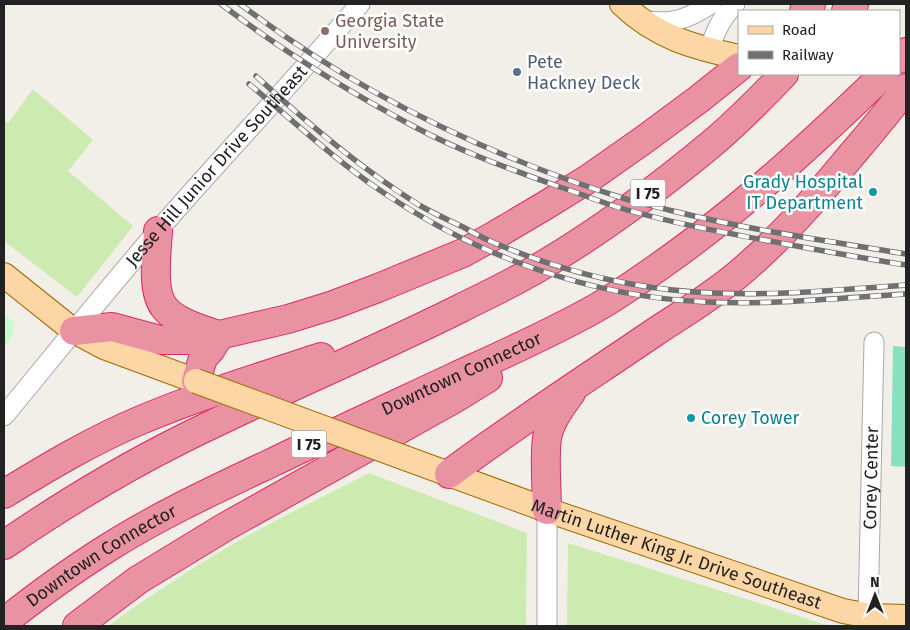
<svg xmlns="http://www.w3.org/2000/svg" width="910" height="630" font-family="'Fira Sans',sans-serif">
<rect width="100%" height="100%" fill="#f2efe9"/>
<g fill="#cdebb0">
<polygon points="33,89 93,140 68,171 133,226 77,297 4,241 4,119 8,123"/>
<path d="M369,473L527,533L526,626H108C142,601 177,578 213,556C263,525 317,500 369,473Z"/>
<polygon points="568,543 753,601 829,626 567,626"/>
</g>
<polygon fill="#c8facc" points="4,314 15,323 12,335 4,349"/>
<polygon fill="#88e0be" points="893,346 906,347 906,467 891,466"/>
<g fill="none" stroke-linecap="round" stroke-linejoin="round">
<g stroke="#a9a9a9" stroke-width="21">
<g id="minor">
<path d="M644,21C673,24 686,20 711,4"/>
<path d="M709,51C715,32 721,18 735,4"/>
<path id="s1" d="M4,416C61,347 117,277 176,210C237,141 300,74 360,4"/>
<path id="s2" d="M868,616L874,342"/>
<polyline points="547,626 547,510"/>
</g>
</g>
<g stroke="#a06b00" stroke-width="26">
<g id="major">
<path d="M622,4C656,37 693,47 739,57"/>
<polyline points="4,275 74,331 104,347 196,381"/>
<path id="s3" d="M405,458L547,510L843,611L870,616L906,617"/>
</g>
</g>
<g stroke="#dc2a67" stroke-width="30">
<g id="highway">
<polyline points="804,11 811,4"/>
<polyline points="846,11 854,4"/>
<polyline points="899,59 906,52"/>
<path d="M158,231C157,252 151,290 164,307C175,322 201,329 218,335"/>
<polyline points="74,331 112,327 160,340 198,340 288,319 333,305 378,288 463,253 497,234 546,205 588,179 645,139 699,99 739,67"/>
<polyline points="196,381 203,358 211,349 219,336"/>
<path d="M449,474C516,424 586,379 655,332C682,314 711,297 736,276C776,243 811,204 844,164C865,139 887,114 906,88"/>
<path d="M4,494C48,467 93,440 141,420C200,395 261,377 321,357"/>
<path d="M547,510C547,488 544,460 547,438C550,421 561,407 571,393"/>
<path d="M4,545C61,506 120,470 182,439C274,393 369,354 461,308C489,294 517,281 543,265C604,229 661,186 715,141C739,120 762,97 784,74"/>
<path id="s4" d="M4,622C37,596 71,571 106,549C158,516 214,490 269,464C331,434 392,406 454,377C502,355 550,334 596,308C617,296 637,282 657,268C739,211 813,143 884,74"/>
<polyline points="77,626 138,580 225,527 454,399 488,378"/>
</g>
</g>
<use href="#minor" stroke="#fff" stroke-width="19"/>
<use href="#major" stroke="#fcd6a4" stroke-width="24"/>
<use href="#highway" stroke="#e892a2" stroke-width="28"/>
<g stroke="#707070" stroke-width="5.5">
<g id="rail">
<path d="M221,4C281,50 346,90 413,126C459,151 510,169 560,187C579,193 598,201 617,207C674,224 732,234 791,245C829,252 868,259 906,265"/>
<path d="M240,4C356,92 489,157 629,200C643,204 658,207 673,211C749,230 828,241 906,254"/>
<path d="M256,76C307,123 360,168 419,205C433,213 448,220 463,227C472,232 481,237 490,241C554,269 625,287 695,292C765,297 836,290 906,285"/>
<path d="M249,84C292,120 334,159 381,191C476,256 591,297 706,302C773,305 840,298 906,294"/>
</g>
</g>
<use href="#rail" stroke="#fff" stroke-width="4" stroke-dasharray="11" stroke-linecap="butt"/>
<g stroke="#a06b00" stroke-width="26" stroke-linecap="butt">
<polyline id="major-bridge" points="196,381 405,458"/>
</g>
<use href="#major-bridge" stroke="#fcd6a4" stroke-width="24"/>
</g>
<circle fill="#8d6e63" stroke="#fff" stroke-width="2" cx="325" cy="31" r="5"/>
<circle fill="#5c6f8a" stroke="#fff" stroke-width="2" cx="517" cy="72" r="5"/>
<g fill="#0f9aa8" stroke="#fff" stroke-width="2">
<circle cx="873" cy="192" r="5"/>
<circle cx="691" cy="418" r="5"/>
</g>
<g text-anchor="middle" stroke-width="5" stroke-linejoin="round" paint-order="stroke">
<g fill="#fff" stroke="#646464" stroke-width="1">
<rect x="630.5" y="179.5" width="35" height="27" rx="4"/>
<rect x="291.5" y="430.5" width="35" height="27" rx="4"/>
</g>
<g font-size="16" font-weight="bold" fill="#222">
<text x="648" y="199">I 75</text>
<text x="309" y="450">I 75</text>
</g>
<g font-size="18" fill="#785e54" stroke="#fff" text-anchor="start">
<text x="335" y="27">Georgia State<tspan x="335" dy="21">University</tspan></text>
</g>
<g font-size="18" fill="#4e5e75" stroke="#fff" text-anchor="start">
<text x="527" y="68">Pete<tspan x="527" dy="21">Hackney Deck</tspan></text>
</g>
<g font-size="18" fill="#222" stroke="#fff">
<text dy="6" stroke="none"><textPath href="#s1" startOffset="328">Jesse Hill Junior Drive Southeast</textPath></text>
<text dy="6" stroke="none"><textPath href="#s4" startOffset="522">Downtown Connector</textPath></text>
<text dy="6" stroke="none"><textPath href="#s2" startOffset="138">Corey Center</textPath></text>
<text dy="6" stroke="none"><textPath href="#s3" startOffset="288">Martin Luther King Jr. Drive Southeast</textPath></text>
<text dy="6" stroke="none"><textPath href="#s4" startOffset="118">Downtown Connector</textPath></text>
</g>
<g font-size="18" fill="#0d838f" stroke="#fff" text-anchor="end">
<text x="863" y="188">Grady Hospital<tspan x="863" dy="21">IT Department</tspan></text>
<text x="701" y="424" text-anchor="start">Corey Tower</text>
</g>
</g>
<rect width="910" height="630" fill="none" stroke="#222222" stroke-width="10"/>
<rect x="738" y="10" width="162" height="65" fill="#ffffff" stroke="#a7a7a7"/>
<rect x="748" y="26" width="25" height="8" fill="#fcd6a4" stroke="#a7a7a7"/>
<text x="782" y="35" font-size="15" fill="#222222">Road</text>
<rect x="748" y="51" width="25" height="8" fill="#707070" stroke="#a7a7a7"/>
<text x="782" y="60" font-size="15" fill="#222222">Railway</text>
<g transform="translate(875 595)" stroke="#ffffff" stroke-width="4" paint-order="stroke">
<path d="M0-4L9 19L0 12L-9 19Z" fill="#222222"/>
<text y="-8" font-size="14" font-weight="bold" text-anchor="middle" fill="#222222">N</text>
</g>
</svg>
